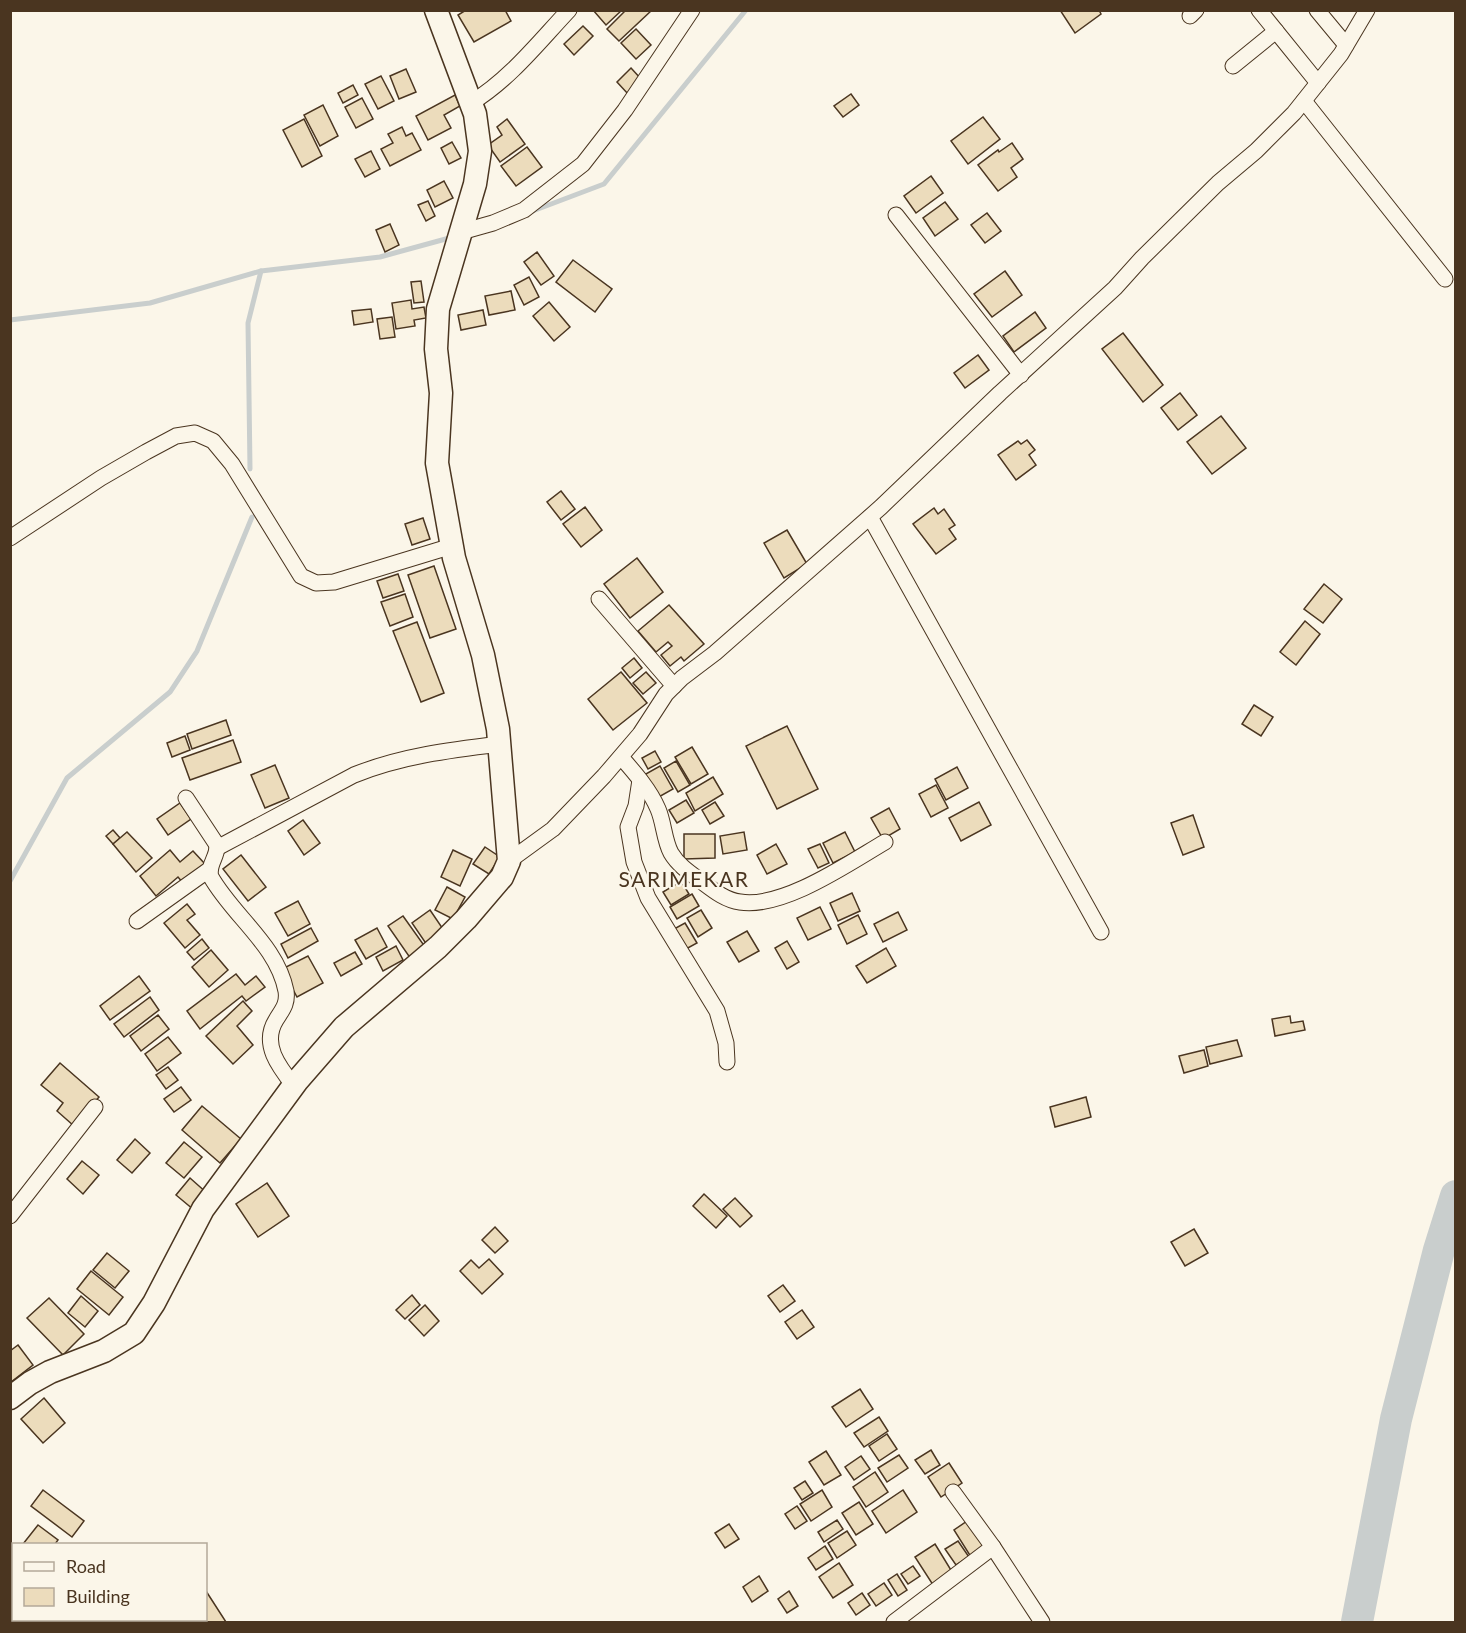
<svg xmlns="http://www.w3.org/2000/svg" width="1466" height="1633" font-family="Lato,sans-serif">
<rect width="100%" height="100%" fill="#fbf6e9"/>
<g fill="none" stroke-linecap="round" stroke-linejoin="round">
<g stroke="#c9cecd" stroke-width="5">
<polyline points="530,212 604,184 746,10"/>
<polyline points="10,320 150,303 261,271 380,257 453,237"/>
<polyline points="250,469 248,323 261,271"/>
<polyline points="10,881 67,778 170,692 197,651 252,517"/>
</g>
<polyline stroke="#c9cecd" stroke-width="32" points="1357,1622 1396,1419 1439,1250 1456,1196"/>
</g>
<g fill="#ecdcbc" stroke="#4a3520" stroke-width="1.5">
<polygon points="466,10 505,10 511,21 474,42 458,15"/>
<polygon points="593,10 622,10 606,25"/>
<polygon points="626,10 652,10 619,41 607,29"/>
<polygon points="1060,10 1099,10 1101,14 1075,33"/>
<polygon points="583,26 593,36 574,55 564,44"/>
<polygon points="636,29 651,45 636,59 621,43"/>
<polygon points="631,68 642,80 628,94 617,82"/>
<polygon points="406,69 416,92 399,99 390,76"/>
<polygon points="381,76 394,101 378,109 365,84"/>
<polygon points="353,85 358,95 343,103 338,93"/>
<polygon points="851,94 859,105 843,117 834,106"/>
<polygon points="455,95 460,106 444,115 451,128 428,140 416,116"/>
<polygon points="362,98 373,119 356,128 345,107"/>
<polygon points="323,105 338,136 320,146 304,115"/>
<polygon points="983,117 1000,139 968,164 951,141"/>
<polygon points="304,119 322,156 302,167 283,130"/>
<polygon points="507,119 525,144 500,162 488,145 502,135 497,127"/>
<polygon points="402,127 406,136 412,133 421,150 390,166 381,149 393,143 388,134"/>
<polygon points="452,142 461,158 449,164 441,148"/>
<polygon points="1012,143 1023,159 1011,168 1017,177 998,191 978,165 998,150 999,152"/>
<polygon points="527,147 542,167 516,186 501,166"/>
<polygon points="371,151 380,169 365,177 355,159"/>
<polygon points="931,176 943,193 916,213 904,196"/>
<polygon points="444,181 453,198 435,207 427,190"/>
<polygon points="428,201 435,216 426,221 418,205"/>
<polygon points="945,202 958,219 935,236 923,218"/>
<polygon points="987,213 1001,231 985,243 971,225"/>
<polygon points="390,224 399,245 385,252 376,230"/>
<polygon points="537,252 554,276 541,285 524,262"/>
<polygon points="573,260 612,289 595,312 556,282"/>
<polygon points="1005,271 1022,295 992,317 974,294"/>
<polygon points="529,277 539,297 524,305 514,285"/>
<polygon points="421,281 424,302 414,303 411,282"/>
<polygon points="511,291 515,310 489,315 485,296"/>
<polygon points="411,300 412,309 424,307 426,318 414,320 415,326 396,329 392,303"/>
<polygon points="549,302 570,327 554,341 533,316"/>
<polygon points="371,309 373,322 354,325 352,311"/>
<polygon points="483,310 486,325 461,330 458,315"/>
<polygon points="1035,312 1046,328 1014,352 1003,336"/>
<polygon points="392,317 395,337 380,339 377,319"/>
<polygon points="1123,333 1163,385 1143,402 1102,349"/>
<polygon points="978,355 989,370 965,388 954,373"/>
<polygon points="1180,393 1197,415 1178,430 1161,408"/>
<polygon points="1221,416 1246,448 1212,474 1187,442"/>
<polygon points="1027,440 1035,450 1029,455 1036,465 1016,480 998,455 1018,441 1021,444"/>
<polygon points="561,491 575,509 561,520 547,502"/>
<polygon points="585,507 602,530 581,547 563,524"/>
<polygon points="934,508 938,514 944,509 955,525 949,529 956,539 936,554 913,524"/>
<polygon points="423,518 430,539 412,545 405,524"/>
<polygon points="787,530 807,564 784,578 764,543"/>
<polygon points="637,558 663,592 630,618 604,584"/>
<polygon points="434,566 456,629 430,638 408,575"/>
<polygon points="398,574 404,591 383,598 377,581"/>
<polygon points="1324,584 1342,599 1323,623 1304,609"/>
<polygon points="405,594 413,617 390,626 381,602"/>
<polygon points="669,605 704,644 684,661 681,657 670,666 661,655 672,646 668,642 656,652 638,631"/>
<polygon points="1305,621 1320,634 1296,665 1280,652"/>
<polygon points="417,622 444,693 421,702 393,631"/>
<polygon points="634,658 642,668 630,678 622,668"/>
<polygon points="621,672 647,703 613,730 588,699"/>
<polygon points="646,672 656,683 643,694 633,683"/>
<polygon points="1254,705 1273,717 1261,736 1242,724"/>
<polygon points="226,720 231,735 192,749 187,734"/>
<polygon points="787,726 818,789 777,809 746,746"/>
<polygon points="185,736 190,750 172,757 167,743"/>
<polygon points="233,740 241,762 190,780 182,758"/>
<polygon points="692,747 708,774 691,784 675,757"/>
<polygon points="655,751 661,762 648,769 642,758"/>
<polygon points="676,761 690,785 678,792 664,768"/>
<polygon points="275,765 289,798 265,808 251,775"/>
<polygon points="660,766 673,789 657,798 644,775"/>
<polygon points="957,767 968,788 946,800 935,779"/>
<polygon points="713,777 723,794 695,811 686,793"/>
<polygon points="936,785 948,808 931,817 919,794"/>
<polygon points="686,800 694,813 677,823 669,810"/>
<polygon points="715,802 724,816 710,824 702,810"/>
<polygon points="979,802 991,825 961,841 949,818"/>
<polygon points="180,803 191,819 168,835 157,819"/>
<polygon points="889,808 900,829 883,839 871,818"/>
<polygon points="1193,815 1204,847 1183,855 1171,823"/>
<polygon points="303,820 320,843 304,855 288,831"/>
<polygon points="113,830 120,838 113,844 106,836"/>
<polygon points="127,832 152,858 136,872 113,844"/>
<polygon points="744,832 747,850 723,854 720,836"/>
<polygon points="845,832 855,852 833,863 823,843"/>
<polygon points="684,834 715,834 715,858 684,859"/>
<polygon points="776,844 787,864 767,874 757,855"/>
<polygon points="820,844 829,863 818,868 808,849"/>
<polygon points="485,847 500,857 489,874 473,864"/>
<polygon points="170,850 180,862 193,851 205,864 183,883 178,877 156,896 140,876"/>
<polygon points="453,850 472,859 460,886 441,877"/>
<polygon points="241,855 266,887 248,901 223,869"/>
<polygon points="681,881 689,894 671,905 663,892"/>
<polygon points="447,887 465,897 453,919 435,910"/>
<polygon points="852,893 860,911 838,921 830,903"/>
<polygon points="692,894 699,906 677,919 670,907"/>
<polygon points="298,901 310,924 288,936 275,913"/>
<polygon points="187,904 195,914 187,920 200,935 185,948 164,923"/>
<polygon points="820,907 831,929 808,940 797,918"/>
<polygon points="430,910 445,932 427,945 412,923"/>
<polygon points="701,910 712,928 698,937 687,918"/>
<polygon points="898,912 907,930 883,942 874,924"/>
<polygon points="858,915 867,934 847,944 838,925"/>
<polygon points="403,916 428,951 413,962 388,926"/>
<polygon points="685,923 697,943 686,949 674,929"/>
<polygon points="311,928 318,941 288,958 281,944"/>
<polygon points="377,928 387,947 366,959 355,940"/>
<polygon points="747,931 759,951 739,962 727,942"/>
<polygon points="202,939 209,948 194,960 187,952"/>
<polygon points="787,941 799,962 787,969 775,948"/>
<polygon points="396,946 403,960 383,971 376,957"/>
<polygon points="886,948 896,966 867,983 856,966"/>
<polygon points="211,950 228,970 209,987 192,967"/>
<polygon points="355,952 362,964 341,976 334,963"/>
<polygon points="308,956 323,983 297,997 282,969"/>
<polygon points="236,974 245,985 256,976 265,987 246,1001 242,996 200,1029 187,1011"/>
<polygon points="139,976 150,991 110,1020 100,1006"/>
<polygon points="150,997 159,1010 124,1037 114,1024"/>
<polygon points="243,1001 252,1011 237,1026 253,1045 233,1064 206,1036"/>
<polygon points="158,1015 169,1029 141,1051 130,1036"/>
<polygon points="1290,1016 1291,1023 1303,1021 1305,1030 1275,1036 1272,1019"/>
<polygon points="168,1037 181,1053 157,1071 145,1054"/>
<polygon points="1237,1040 1242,1056 1210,1064 1206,1047"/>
<polygon points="1204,1050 1208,1066 1184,1073 1179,1056"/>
<polygon points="60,1063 99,1097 74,1126 57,1111 63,1103 41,1085"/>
<polygon points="168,1067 178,1080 166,1089 156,1075"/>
<polygon points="181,1087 191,1100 174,1112 164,1099"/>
<polygon points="1086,1097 1091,1117 1055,1127 1050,1107"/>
<polygon points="202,1106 241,1139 220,1163 182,1130"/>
<polygon points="135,1139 150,1153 132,1173 117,1160"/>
<polygon points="184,1142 202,1157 184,1178 166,1163"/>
<polygon points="82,1161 99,1175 83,1194 67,1179"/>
<polygon points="190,1178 208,1194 194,1210 176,1195"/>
<polygon points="267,1183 289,1216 258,1237 236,1204"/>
<polygon points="704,1194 727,1216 716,1228 693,1206"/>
<polygon points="735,1198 752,1216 740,1227 723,1209"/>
<polygon points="495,1227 508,1241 495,1253 482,1240"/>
<polygon points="1194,1229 1208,1253 1185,1266 1171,1242"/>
<polygon points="107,1253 129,1271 115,1288 93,1270"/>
<polygon points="489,1259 503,1274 482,1294 460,1271 471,1260 479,1268"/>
<polygon points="91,1271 123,1297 109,1315 77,1289"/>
<polygon points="783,1285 795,1301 780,1312 768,1296"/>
<polygon points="412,1295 420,1305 405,1319 396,1310"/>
<polygon points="81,1296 98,1311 85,1327 68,1313"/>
<polygon points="49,1298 84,1334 63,1355 27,1318"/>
<polygon points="425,1305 439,1321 424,1336 409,1320"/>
<polygon points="802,1310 814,1327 797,1339 785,1322"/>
<polygon points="18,1345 33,1365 11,1382 10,1351"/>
<polygon points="860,1389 873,1409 846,1427 832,1407"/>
<polygon points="44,1398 65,1423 43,1443 21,1419"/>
<polygon points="879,1417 888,1431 864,1447 854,1433"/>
<polygon points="887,1434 897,1449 879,1461 869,1446"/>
<polygon points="931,1450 940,1465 925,1474 915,1460"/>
<polygon points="826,1451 841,1475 824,1485 809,1462"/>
<polygon points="899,1455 908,1468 887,1482 878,1468"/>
<polygon points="861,1456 870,1469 854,1480 845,1467"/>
<polygon points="949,1463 962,1483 941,1497 928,1477"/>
<polygon points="875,1472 888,1492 866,1507 853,1487"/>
<polygon points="805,1481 813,1493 802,1500 794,1488"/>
<polygon points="43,1490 84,1521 72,1537 31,1506"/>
<polygon points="822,1490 832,1507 811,1521 800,1504"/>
<polygon points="903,1490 917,1512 886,1533 872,1511"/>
<polygon points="859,1502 873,1524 856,1535 842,1513"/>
<polygon points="797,1506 807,1521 795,1529 785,1514"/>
<polygon points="970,1519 988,1546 971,1557 954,1530"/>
<polygon points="837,1520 843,1529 824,1542 818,1532"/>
<polygon points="729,1524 739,1539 725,1548 715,1533"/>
<polygon points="38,1525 58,1540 55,1544 23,1544"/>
<polygon points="847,1531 856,1545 837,1558 828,1543"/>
<polygon points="958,1541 969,1557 956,1565 945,1549"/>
<polygon points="935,1544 954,1575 935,1588 915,1557"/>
<polygon points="825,1546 833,1559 816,1570 808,1558"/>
<polygon points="839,1563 853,1585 833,1598 819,1577"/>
<polygon points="913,1566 920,1576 908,1584 901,1574"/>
<polygon points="897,1574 907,1590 898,1596 888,1580"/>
<polygon points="759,1576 768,1591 752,1602 743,1587"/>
<polygon points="884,1583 892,1595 876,1606 868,1594"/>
<polygon points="206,1591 226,1622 122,1622 126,1620 206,1620"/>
<polygon points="789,1591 798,1606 787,1613 778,1599"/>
<polygon points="862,1593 870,1605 856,1615 848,1603"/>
</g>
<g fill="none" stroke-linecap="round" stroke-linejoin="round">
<g stroke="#4a3520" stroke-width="17">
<g id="street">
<polyline points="1259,10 1318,83"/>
<polyline points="1317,10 1346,45"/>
<polyline points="1190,16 1196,10"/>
<polyline points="1233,66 1276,31"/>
<polyline points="1304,101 1445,279"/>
<path d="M471,103C510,79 538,43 569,10"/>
<polyline points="896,215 1021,375"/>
<polyline points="461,232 493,223 524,210 583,164 625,110 692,10"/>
<polyline points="870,517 1101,932"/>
<polyline points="10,538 101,478 146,452 176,436 195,433 213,441 232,464 301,576 316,583 334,582 452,546"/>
<polyline points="599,599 674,686"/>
<path d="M621,757C635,773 650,790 658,809C664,823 664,840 671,853C678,865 690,873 701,881C713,890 725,900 740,902C783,909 849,863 885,842"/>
<polyline points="640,780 636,806 628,827 634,862 648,898 717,1011 726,1043 727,1062"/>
<path d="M186,798L217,845C218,857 207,865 211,877C233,916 277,945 286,991C288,1004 282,1010 276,1020C261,1044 279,1067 294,1086"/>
<path d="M217,848L354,775C401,756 450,750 500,744"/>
<polyline points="509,861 553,829 604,776 640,734 666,694 682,678 715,653 881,507 1000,393 1115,288 1142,258 1218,183 1256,151 1294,113 1341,54 1367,10"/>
<polyline points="137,921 210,869"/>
<polyline points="10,1216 95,1107"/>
<polyline points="953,1492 993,1547 1042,1622"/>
<polyline points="894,1622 993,1547"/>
</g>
</g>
<g stroke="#4a3520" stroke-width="25">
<polyline id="secondary" points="10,1398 30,1383 50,1372 104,1351 134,1333 154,1303 203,1209 297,1081 344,1027 438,947 466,919 502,877 509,861 498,729 483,655 454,558 437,463 441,393 436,349 438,309 475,184 480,151 475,114 436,10"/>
</g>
<use href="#street" stroke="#fbf6e9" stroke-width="15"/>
<use href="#secondary" stroke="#fbf6e9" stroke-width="22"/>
</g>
<g text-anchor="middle" stroke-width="4.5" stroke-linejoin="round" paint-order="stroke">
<g font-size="21" letter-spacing="1.5" fill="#4a3520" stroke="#fbf6e9">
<text x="684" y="887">SARIMEKAR</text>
</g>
</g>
<rect width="1466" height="1633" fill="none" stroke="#4a3520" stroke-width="24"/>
<rect x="12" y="1543" width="195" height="78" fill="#fbf6e9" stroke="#b4a999" stroke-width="1.5"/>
<rect x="24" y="1562" width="30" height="9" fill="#fbf6e9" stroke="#b4a999" stroke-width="1.5"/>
<text x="66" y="1573" font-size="18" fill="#4a3520">Road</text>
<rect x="24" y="1588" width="30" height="18" fill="#ecdcbc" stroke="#b4a999" stroke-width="1.5"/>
<text x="66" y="1603" font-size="18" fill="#4a3520">Building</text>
</svg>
